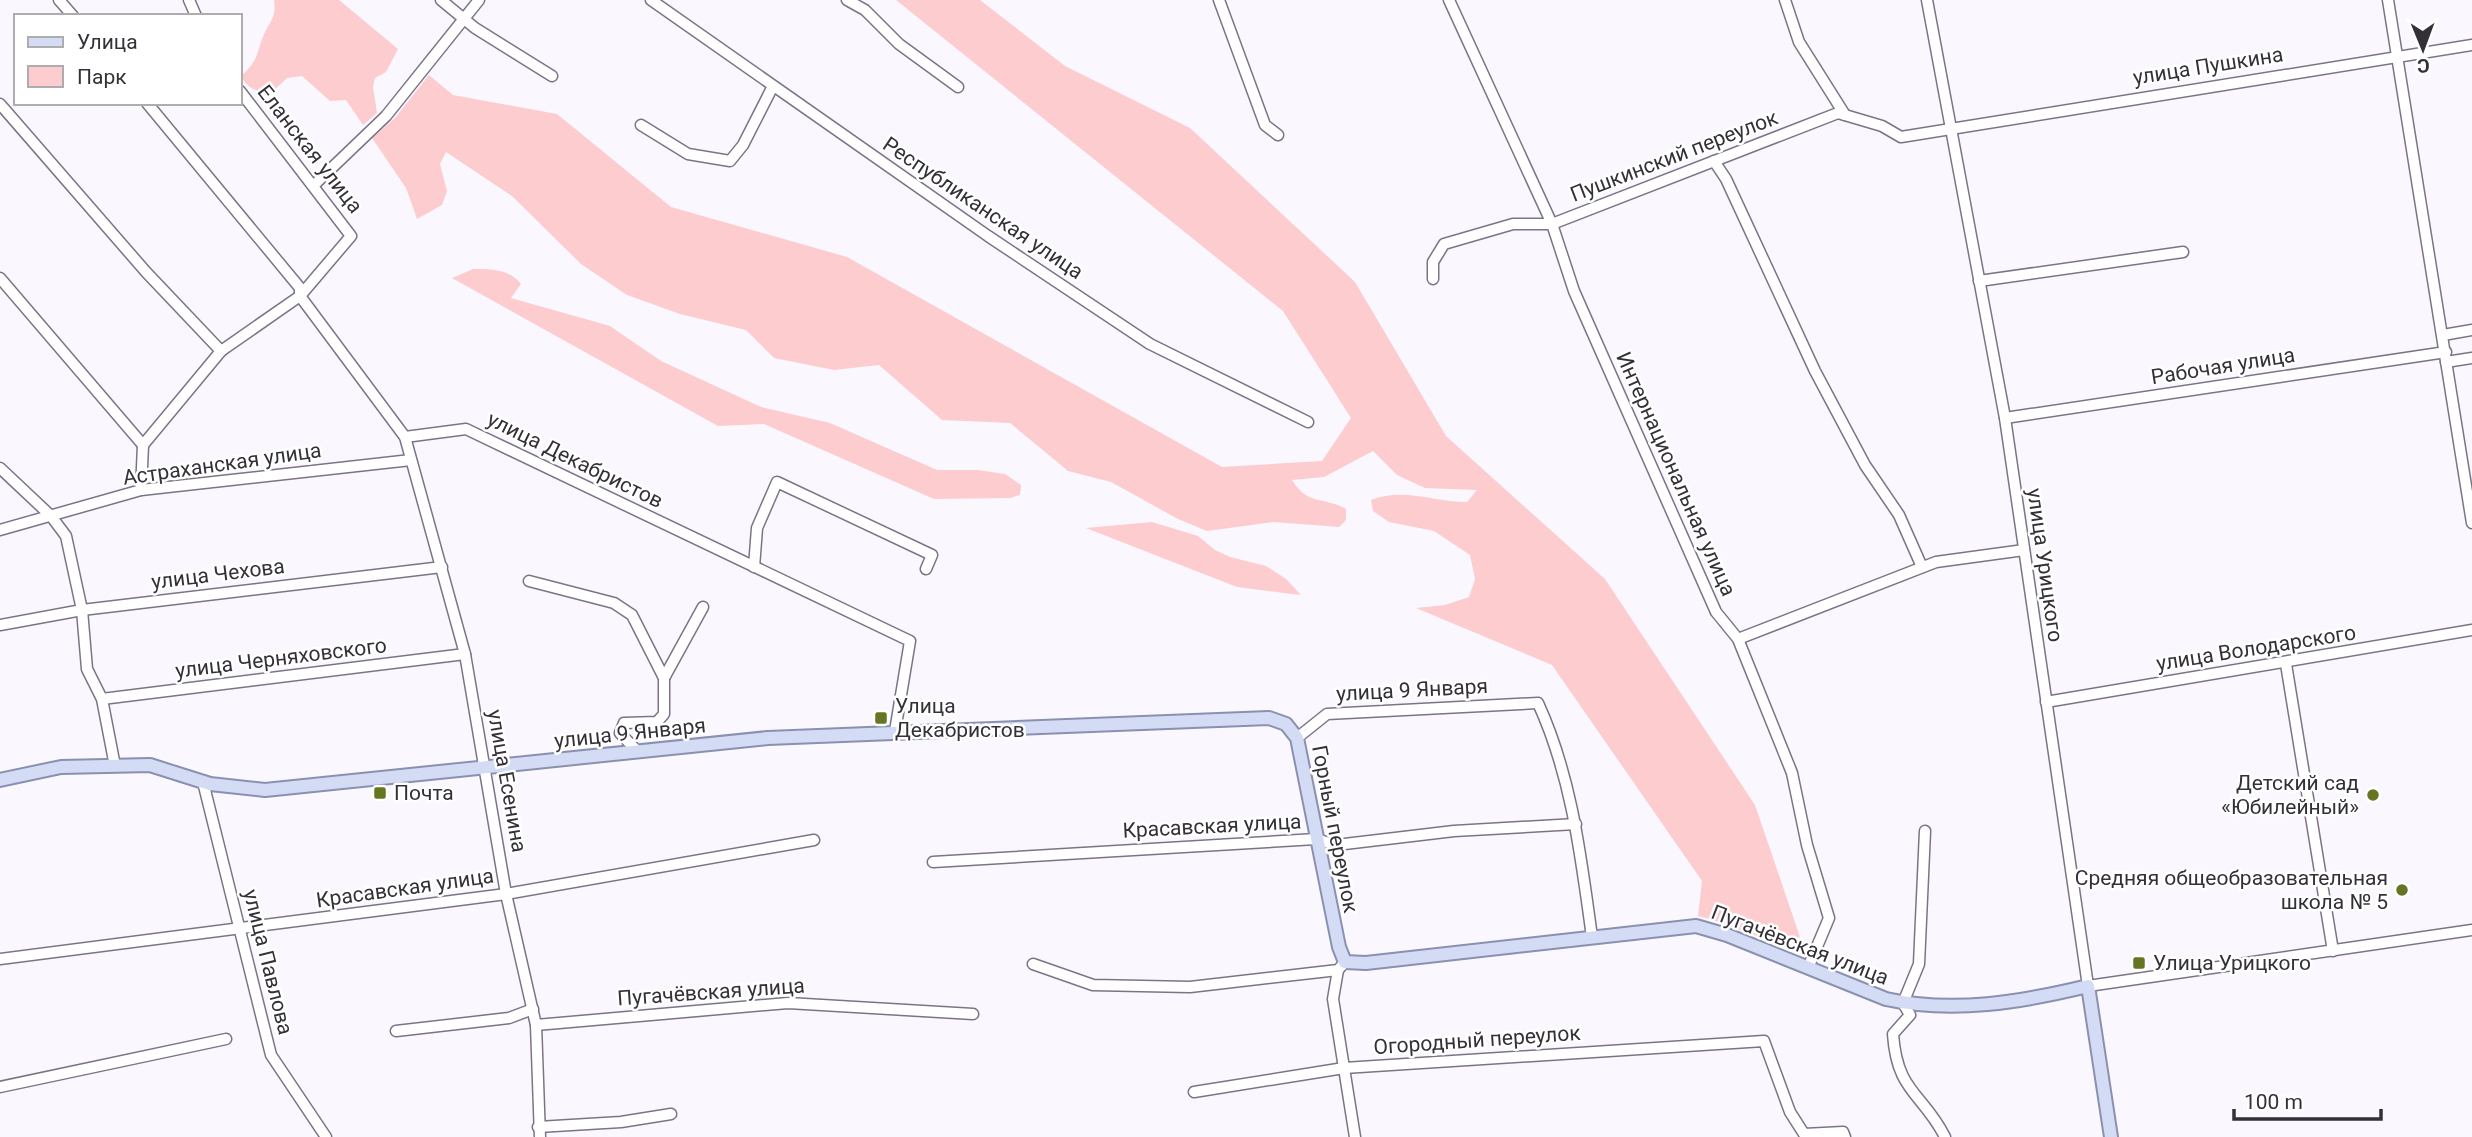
<svg xmlns="http://www.w3.org/2000/svg" width="2472" height="1137" font-family="Roboto,sans-serif">
<rect width="100%" height="100%" fill="#faf7ff"/>
<g fill="#fdccce">
<path d="M274,0H339L398,49L386,72L375,78L373,87L377,113L363,125L346,100L330,101L302,76L287,78L271,93C258,93 247,88 241,76C260,60 256,51 265,32C272,19 276,16 274,0Z"/>
<path d="M896,0H980L1065,66L1190,128L1355,282L1446,436L1605,579L1755,805L1800,937C1764,947 1733,924 1698,916L1702,881L1552,665L1416,608L1445,605L1469,597L1475,579L1470,555L1434,531L1389,522L1373,511L1371,500C1403,487 1434,502 1467,502L1477,490L1425,488L1397,475L1373,451L1324,477L1292,480C1308,506 1323,496 1346,509V520L1339,527L1273,522L1207,531L1178,519L1111,482L1068,471L1010,423L942,420L879,365L834,370L774,358L746,330L680,314L627,295L581,264L512,196L446,152L440,164L447,191L442,205L417,219L406,188L372,138L395,118L429,75L453,95L557,114L671,207L847,257L1222,467L1322,461L1351,418L1283,311Z"/>
<path d="M473,269C492,269 509,269 521,284L511,298L610,326L661,361L761,407L830,423L937,470H978L1005,474L1021,485L1020,495L1010,498L934,499L764,424L718,426L452,278Z"/>
<polygon points="1152,522 1198,536 1215,550 1230,557 1266,566 1286,579 1301,595 1237,587 1086,528"/>
</g>
<g fill="none" stroke-linecap="round" stroke-linejoin="round">
<g stroke="#7c7486" stroke-width="13">
<g id="minor">
<polyline points="59,0 73,16"/>
<polyline points="189,0 196,16"/>
<polyline points="441,0 475,28 552,76"/>
<polyline points="651,0 988,236 1150,344 1308,422"/>
<polyline points="847,0 865,10 899,44 958,87"/>
<polyline points="1219,0 1265,125 1278,135"/>
<polyline points="1449,0 1552,224 1574,291 1716,612 1738,639 1792,773 1807,845 1829,918 1808,968"/>
<polyline points="1785,0 1799,42 1845,115"/>
<polyline points="1927,0 2005,418 2088,986 2472,930"/>
<polyline points="2388,0 2472,523"/>
<polyline points="147,103 300,288 300,296 405,437 465,654 506,894 536,1025 540,1137"/>
<polyline points="0,104 146,272 221,351"/>
<polyline points="641,125 688,154 730,161 743,145 773,86"/>
<polyline points="1714,161 1726,179 1815,371 1865,465 1899,515 1922,567"/>
<polyline points="314,185 386,116 479,0"/>
<polyline points="0,278 143,445"/>
<polyline points="1433,279 1433,262 1444,244 1513,224 1552,224 1838,113 1882,126 1901,137 2472,45"/>
<polyline points="1979,281 2183,252"/>
<polyline points="2443,335 2472,330"/>
<polyline points="2446,362 2472,358"/>
<polyline points="2005,418 2446,352"/>
<polyline points="405,437 466,429 910,641 895,731"/>
<polyline points="143,445 221,351 300,296 351,236 240,91"/>
<polyline points="0,468 51,516 66,536 82,610 87,669 102,699 115,766"/>
<polyline points="141,490 143,445"/>
<polyline points="0,530 141,490 411,460"/>
<polyline points="754,567 757,528 777,482 932,555 926,569"/>
<polyline points="529,581 614,603 632,615 664,678 664,714 657,722 624,723 620,733 637,751"/>
<polyline points="0,625 82,610 442,567"/>
<polyline points="1738,639 1936,562 2024,550"/>
<polyline points="2286,664 2333,951"/>
<polyline points="664,678 703,607"/>
<polyline points="102,699 465,654"/>
<polyline points="2046,702 2472,630"/>
<path d="M1297,738L1327,714L1538,703C1572,777 1581,858 1592,937"/>
<polyline points="203,782 271,1055 326,1137"/>
<path d="M1925,831L1919,964L1903,1003L1910,1015L1893,1034C1897,1093 1923,1093 1945,1137"/>
<polyline points="933,862 1316,839 1336,845 1454,831 1576,824"/>
<polyline points="0,959 506,894 814,840"/>
<polyline points="1033,964 1093,985 1190,987 1338,970 1345,962"/>
<polyline points="1338,970 1333,999 1355,1137"/>
<polyline points="536,1025 788,1003 973,1014"/>
<polyline points="396,1031 509,1018 533,1009"/>
<polyline points="0,1087 226,1039"/>
<polyline points="1194,1092 1344,1068 1764,1041 1790,1112 1804,1134 1843,1132 1845,1137"/>
<polyline points="538,1127 621,1122 671,1114"/>
</g>
</g>
<g stroke="#8991af" stroke-width="16">
<path id="major" d="M0,780L61,767L150,765L210,784L265,790L768,738L1269,718L1286,724L1297,738L1339,947L1345,962L1366,963L1696,926L1727,935L1886,999C1953,1014 2022,1002 2088,986L2111,1137"/>
</g>
<use href="#minor" stroke="#fff" stroke-width="10"/>
<use href="#major" stroke="#d4dcf5" stroke-width="12"/>
</g>
<g fill="#657521" stroke="#fff" stroke-width="2.5">
<rect x="874" y="711" width="14" height="14" rx="3.5"/>
<rect x="373" y="786" width="14" height="14" rx="3.5"/>
<circle cx="2373" cy="795" r="7"/>
<circle cx="2402" cy="890" r="7"/>
<rect x="2132" y="956" width="14" height="14" rx="3.5"/>
</g>
<g text-anchor="middle" stroke-width="5" stroke-linejoin="round" paint-order="stroke">
<g font-size="21" fill="#333037" stroke="#fff">
<text transform="translate(2208 66) rotate(-9)" y="7">улица Пушкина</text>
<text transform="translate(310 149) rotate(52)" y="7">Еланская улица</text>
<text transform="translate(1674 156) rotate(-21)" y="7">Пушкинский переулок</text>
<text transform="translate(983 208) rotate(34)" y="7">Республиканская улица</text>
<text transform="translate(2223 366) rotate(-9)" y="7">Рабочая улица</text>
<text transform="translate(575 460) rotate(26)" y="7">улица Декабристов</text>
<text transform="translate(222 464) rotate(-8)" y="7">Астраханская улица</text>
<text transform="translate(1676 474) rotate(66)" y="7">Интернациональная улица</text>
<text transform="translate(2045 565) rotate(82)" y="7">улица Урицкого</text>
<text transform="translate(218 574) rotate(-7)" y="7">улица Чехова</text>
<text transform="translate(2256 648) rotate(-9)" y="7">улица Володарского</text>
<text transform="translate(281 658) rotate(-7)" y="7">улица Черняховского</text>
<text transform="translate(1412 690) rotate(-3)" y="7">улица 9 Января</text>
<text transform="translate(630 733) rotate(-6)" y="7">улица 9 Января</text>
<text transform="translate(507 781) rotate(80)" y="7">улица Есенина</text>
<text transform="translate(1212 826) rotate(-3)" y="7">Красавская улица</text>
<text transform="translate(1335 829) rotate(79)" y="7">Горный переулок</text>
<text transform="translate(405 888) rotate(-8)" y="7">Красавская улица</text>
<text transform="translate(1800 945) rotate(21)" y="7">Пугачёвская улица</text>
<text transform="translate(268 962) rotate(76)" y="7">улица Павлова</text>
<text transform="translate(711 992) rotate(-4)" y="7">Пугачёвская улица</text>
<text transform="translate(1477 1040) rotate(-4)" y="7">Огородный переулок</text>
</g>
<g font-size="21" fill="#333037" stroke="#fff" text-anchor="start">
<text x="895" y="713">Улица<tspan x="895" dy="24">Декабристов</tspan></text>
<text x="2359" y="790" text-anchor="end">Детский сад<tspan x="2359" dy="24">«Юбилейный»</tspan></text>
<text x="394" y="800">Почта</text>
<text x="2388" y="885" text-anchor="end">Средняя общеобразовательная<tspan x="2388" dy="24">школа № 5</tspan></text>
<text x="2153" y="970">Улица Урицкого</text>
</g>
</g>
<rect x="14" y="14" width="228" height="91" fill="#ffffff" stroke="#adacaf" stroke-width="2"/>
<rect x="28" y="37" width="35" height="10" fill="#d4dcf5" stroke="#adacaf" stroke-width="2"/>
<text x="77" y="49" font-size="21" fill="#333037">Улица</text>
<rect x="28" y="66" width="35" height="21" fill="#fdccce" stroke="#adacaf" stroke-width="2"/>
<text x="77" y="84" font-size="21" fill="#333037">Парк</text>
<g transform="translate(2423 49) rotate(179)" stroke="#ffffff" stroke-width="5" paint-order="stroke">
<path d="M0-5L12 26L0 18L-12 26Z" fill="#333037"/>
<text y="-10" font-size="19" font-weight="bold" text-anchor="middle" fill="#333037">С</text>
</g>
<path d="M2234 1109v10h147v-10" fill="none" stroke="#333037" stroke-width="3.5"/>
<text x="2244" y="1109" font-size="21" fill="#333037" stroke="#ffffff" stroke-width="5" paint-order="stroke">100 m</text>
</svg>
